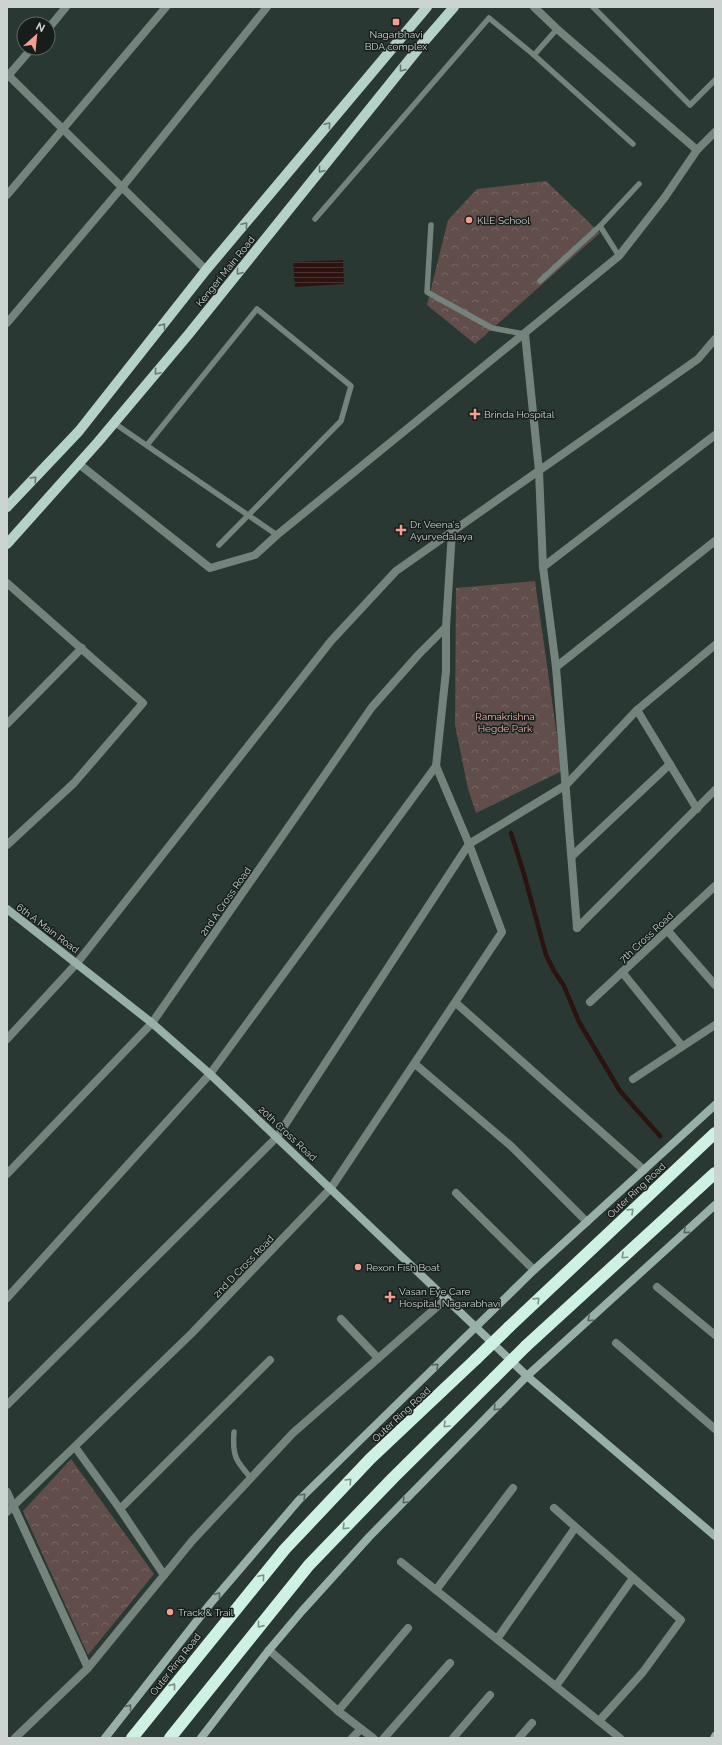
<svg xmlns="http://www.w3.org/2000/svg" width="722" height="1745" font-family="Raleway,sans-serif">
<defs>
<pattern id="park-crowns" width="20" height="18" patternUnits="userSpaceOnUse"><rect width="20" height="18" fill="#614e4a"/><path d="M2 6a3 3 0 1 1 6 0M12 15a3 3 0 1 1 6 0" fill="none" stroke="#766763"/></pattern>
<pattern id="water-rules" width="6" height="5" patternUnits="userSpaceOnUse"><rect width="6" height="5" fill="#2c130f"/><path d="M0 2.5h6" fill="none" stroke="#493431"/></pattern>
</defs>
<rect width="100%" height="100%" fill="#293832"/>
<g fill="url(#park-crowns)">
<polygon points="546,181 600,233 475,344 427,305 448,220 477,189"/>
<polygon points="535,581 562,771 476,813 468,789 455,725 456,588"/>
<polygon points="71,1459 154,1574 88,1655 23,1511"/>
</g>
<polygon fill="url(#water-rules)" points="343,260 344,284 295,287 293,262"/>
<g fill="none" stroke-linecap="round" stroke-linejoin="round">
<polyline stroke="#2c130f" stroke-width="4.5" points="511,833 524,874 546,955 554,971 564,986 579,1022 620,1091 660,1136"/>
<g stroke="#75837d" stroke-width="5.5">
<polyline points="593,7 690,105 715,80"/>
<polyline points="534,55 633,144"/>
<polyline points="315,219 489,18 534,55 557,29"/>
<polyline points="431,225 427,292 492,328 524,334"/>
<polyline points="619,256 600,226 639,184"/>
<polyline points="540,281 600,226"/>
<polyline points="114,423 277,535"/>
<polyline points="147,445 257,309 351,386 341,421 219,545"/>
<path d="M234,1432C232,1456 236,1461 251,1478"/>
</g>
<g stroke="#75837d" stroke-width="8">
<polyline points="48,29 66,7"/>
<polyline points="7,74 206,270"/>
<polyline points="7,77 32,48"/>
<polyline points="697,150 715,132"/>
<polyline points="7,195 166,7"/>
<polyline points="7,323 123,186 267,7"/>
<polyline points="525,334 539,471 543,567 556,667 577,928"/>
<polyline points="79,464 210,568 255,555 277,535 619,256 665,197 697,150 557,29 534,7"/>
<polyline points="543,567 715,435"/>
<polyline points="7,583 143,703 74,783 7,845"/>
<polyline points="556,667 715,541"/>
<polyline points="637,710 697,809"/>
<polyline points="7,724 82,648"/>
<polyline points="572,856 670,764"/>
<polyline points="577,928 715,790"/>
<polyline points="667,930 715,985"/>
<polyline points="622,972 682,1046"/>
<polyline points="590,1002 715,886"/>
<polyline points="456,1003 644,1170"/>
<polyline points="7,1039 77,963 331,641 396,571 698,359 715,339"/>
<polyline points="415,1064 511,1146 587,1222"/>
<polyline points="633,1079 715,1025"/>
<polyline points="7,1174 152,1023 372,707 419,654 446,627"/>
<polyline points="456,1193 534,1270"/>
<polyline points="657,1287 715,1335"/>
<polyline points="7,1298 210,1074 436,766"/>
<polyline points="341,1319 378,1358"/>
<polyline points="616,1343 715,1429"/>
<polyline points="7,1405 277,1137 469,844 566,785 637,710 715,645"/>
<polyline points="75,1447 120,1509 270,1360"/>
<polyline points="7,1492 88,1668 15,1738"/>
<polyline points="554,1508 681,1620 643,1672 599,1721"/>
<polyline points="120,1509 164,1575"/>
<polyline points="7,1512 192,1333 331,1188 502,932 469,844 436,766 446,671 446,627 452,531"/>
<polyline points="401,1562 620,1738"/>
<polyline points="436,1590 513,1488"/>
<polyline points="497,1639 575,1528"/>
<polyline points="269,1650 338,1711 373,1738"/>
<polyline points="88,1668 192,1541 293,1433 447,1298"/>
<polyline points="556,1686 633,1578"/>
<polyline points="338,1711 408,1628"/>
<polyline points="352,1738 361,1729"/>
<polyline points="384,1738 450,1663"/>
<polyline points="453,1738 490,1695"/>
<polyline points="519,1738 532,1723"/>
</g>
<g stroke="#98b0a7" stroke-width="8">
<polyline points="7,909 152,1023 210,1074 527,1376 715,1536"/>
<polyline points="105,1738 210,1604 299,1500 534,1270 715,1105"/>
<polyline points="201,1738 269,1650 302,1611 369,1537 527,1376 715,1205"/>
<polyline points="714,1738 715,1736"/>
</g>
<g stroke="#b4d2c7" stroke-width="10">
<polyline points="7,507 79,431 206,270 427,7"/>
<polyline points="7,544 98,442 188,335 422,44 454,7"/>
</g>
<g stroke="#cdf2e3" stroke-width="12">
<polyline points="509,1327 715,1133"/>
<polyline points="526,1346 715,1173"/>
<polyline points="132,1738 285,1549 370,1459 476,1359"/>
<polyline points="170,1738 309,1565 393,1478 494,1378"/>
</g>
<g stroke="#cdf2e3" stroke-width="12">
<polyline points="476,1359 509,1327"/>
<polyline points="494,1378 526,1346"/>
</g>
</g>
<defs><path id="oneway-chevron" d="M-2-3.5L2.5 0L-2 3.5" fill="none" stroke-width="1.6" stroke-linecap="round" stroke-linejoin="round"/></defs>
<g stroke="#667871">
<use href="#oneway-chevron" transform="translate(402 69) rotate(129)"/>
<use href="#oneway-chevron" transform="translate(328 125) rotate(-50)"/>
<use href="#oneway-chevron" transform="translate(321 170) rotate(129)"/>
<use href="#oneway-chevron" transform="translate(245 225) rotate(-50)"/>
<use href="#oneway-chevron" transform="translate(239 272) rotate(129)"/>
<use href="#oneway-chevron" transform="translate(163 326) rotate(-52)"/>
<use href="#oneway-chevron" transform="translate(157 372) rotate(130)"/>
<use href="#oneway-chevron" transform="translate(34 479) rotate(-46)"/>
</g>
<g stroke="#7b9289">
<use href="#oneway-chevron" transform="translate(631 1211) rotate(-44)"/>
<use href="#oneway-chevron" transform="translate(624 1256) rotate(137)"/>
<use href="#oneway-chevron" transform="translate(537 1300) rotate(-44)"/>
<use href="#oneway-chevron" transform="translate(446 1425) rotate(135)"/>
<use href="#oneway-chevron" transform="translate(349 1481) rotate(-46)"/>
<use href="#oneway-chevron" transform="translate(345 1527) rotate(134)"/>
<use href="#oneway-chevron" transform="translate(262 1577) rotate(-50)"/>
<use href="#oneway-chevron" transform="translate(260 1625) rotate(129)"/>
<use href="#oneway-chevron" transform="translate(173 1686) rotate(-52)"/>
</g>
<g stroke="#586661">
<use href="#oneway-chevron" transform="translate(686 1231) rotate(138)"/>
<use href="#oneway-chevron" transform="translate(590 1319) rotate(138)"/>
<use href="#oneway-chevron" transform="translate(436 1366) rotate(-44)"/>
<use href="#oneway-chevron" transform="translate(496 1408) rotate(134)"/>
<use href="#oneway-chevron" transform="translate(303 1496) rotate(-45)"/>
<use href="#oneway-chevron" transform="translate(405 1501) rotate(135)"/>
<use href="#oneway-chevron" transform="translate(218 1595) rotate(-50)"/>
<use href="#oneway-chevron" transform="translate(129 1707) rotate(-52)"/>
</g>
<g fill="#f59d8e" stroke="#171d1b" stroke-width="1.5">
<rect x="392" y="18" width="8" height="8" rx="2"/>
<circle cx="469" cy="220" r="4"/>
<path d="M473 408h4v4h4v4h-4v4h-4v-4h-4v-4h4z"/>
<path d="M399 524h4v4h4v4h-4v4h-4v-4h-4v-4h4z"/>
<circle cx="358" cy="1267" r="4"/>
<path d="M388 1291h4v4h4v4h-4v4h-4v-4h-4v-4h4z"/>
<circle cx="170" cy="1612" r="4"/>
</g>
<g text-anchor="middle" stroke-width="3" stroke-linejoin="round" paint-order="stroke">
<g font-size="10" fill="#cbd4d0" stroke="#171d1b" text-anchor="start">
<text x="396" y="38" text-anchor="middle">Nagarbhavi<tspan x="396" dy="12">BDA complex</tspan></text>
<text x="477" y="224">KLE School</text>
<text x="484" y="418">Brinda Hospital</text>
<text x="410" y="528">Dr. Veena's<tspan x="410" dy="12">Ayurvedalaya</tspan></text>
<text x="366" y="1271">Rexon Fish Boat</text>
<text x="399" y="1295">Vasan Eye Care<tspan x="399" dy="12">Hospital, Nagarabhavi</tspan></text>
<text x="178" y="1616">Track &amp; Trail</text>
</g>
<g font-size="10" fill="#cbd4d0" stroke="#171d1b">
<text transform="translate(225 271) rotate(-51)" y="4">Kengeri Main Road</text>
<text transform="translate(225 901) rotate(-55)" y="4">2nd A Cross Road</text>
<text transform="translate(48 928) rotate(37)" y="4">6th A Main Road</text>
<text transform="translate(646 937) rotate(-43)" y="4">7th Cross Road</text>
<text transform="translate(288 1133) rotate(43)" y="4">20th Cross Road</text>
<text transform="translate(636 1190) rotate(-43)" y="4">Outer Ring Road</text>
<text transform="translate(243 1266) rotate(-46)" y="4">2nd D Cross Road</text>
<text transform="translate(401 1414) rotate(-43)" y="4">Outer Ring Road</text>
<text transform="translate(175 1664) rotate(-52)" y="4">Outer Ring Road</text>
</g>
<g font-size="10" fill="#f1b5aa" stroke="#171d1b">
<text x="505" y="720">Ramakrishna<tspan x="505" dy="12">Hegde Park</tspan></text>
</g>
</g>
<rect width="722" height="1745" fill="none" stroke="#cbd4d0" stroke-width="16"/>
<g transform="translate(36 36) rotate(27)"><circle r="19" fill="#171d1b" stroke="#5f6663"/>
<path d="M0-3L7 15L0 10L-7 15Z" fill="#f59d8e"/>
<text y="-6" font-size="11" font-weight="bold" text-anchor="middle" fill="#cbd4d0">N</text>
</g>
</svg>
